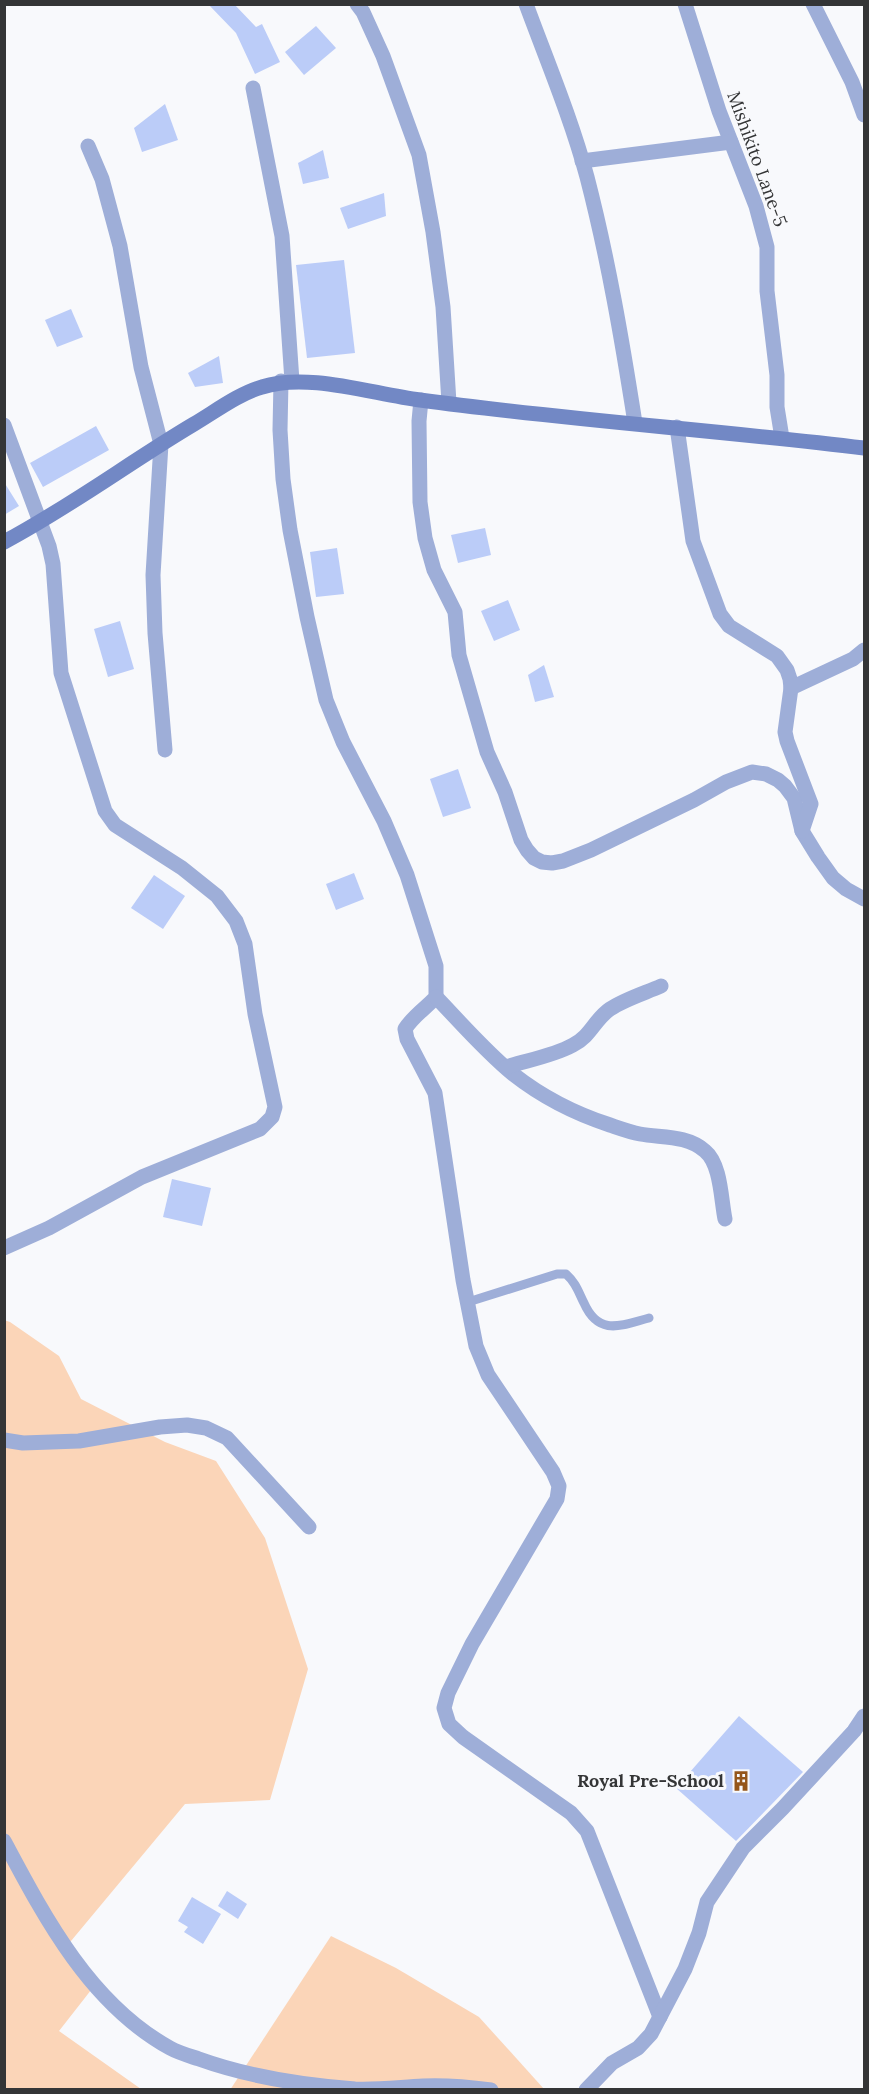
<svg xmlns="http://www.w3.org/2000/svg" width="869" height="2094" font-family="Lora,serif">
<rect width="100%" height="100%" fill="#f8f9fc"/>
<g fill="#fbd5b8">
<polygon points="4,1320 10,1322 59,1356 81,1399 165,1442 216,1461 265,1538 308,1669 270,1800 185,1804 66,1947 95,1985 59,2031 141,2089 5,2089"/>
<polygon points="331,1936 396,1968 479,2017 544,2089 230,2090"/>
</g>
<g fill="#bbccf8">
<polygon points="208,4 234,4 256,27 262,24 280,62 255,74 236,33"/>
<polygon points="316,26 336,48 304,75 285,52"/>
<polygon points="165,104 178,140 142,152 134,128"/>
<polygon points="323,150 329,178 303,184 298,163"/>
<polygon points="384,193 386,216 348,229 340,208"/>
<polygon points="344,260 355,353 307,358 296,265"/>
<polygon points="71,309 83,337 57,347 45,320"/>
<polygon points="219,356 223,383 195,387 188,373"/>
<polygon points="96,426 109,450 43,487 30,463"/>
<polygon points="4,482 19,506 4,515"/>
<polygon points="485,528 491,555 458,563 451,535"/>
<polygon points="337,548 344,594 316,597 310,552"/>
<polygon points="508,600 520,630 494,641 481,611"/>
<polygon points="120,621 134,669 108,677 94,629"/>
<polygon points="544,665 554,697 535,702 528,675"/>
<polygon points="458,769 471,808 443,817 430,779"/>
<polygon points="354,873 364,899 336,910 326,884"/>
<polygon points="154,875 185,896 163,929 131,908"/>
<polygon points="172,1179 211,1188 202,1226 163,1217"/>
<polygon points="739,1716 803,1772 736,1841 676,1788"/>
<polygon points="227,1891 247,1904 238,1919 218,1906"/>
<polygon points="192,1897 221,1914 203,1944 184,1932 188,1927 178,1921"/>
</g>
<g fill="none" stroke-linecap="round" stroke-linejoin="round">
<path stroke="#9eaed8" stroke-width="9" d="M468,1302L557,1274H566C576,1283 578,1291 584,1303C599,1337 622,1325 649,1318"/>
<g stroke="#9eaed8" stroke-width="15">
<polyline points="357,4 363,12 383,56 419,155 433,232 443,307 449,403"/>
<path d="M526,4C547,61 571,118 587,177C608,258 622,340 635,423"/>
<polyline points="685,4 719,111 756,206 767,247 767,291 777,375 777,407 782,438"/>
<polyline points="813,4 852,82 864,115"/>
<polyline points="253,88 282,236 292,381"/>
<polyline points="88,146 102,179 120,246 141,367 161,444 153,575 155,633 165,750"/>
<polyline points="582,161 731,142"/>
<path d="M281,381L280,430L283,479L290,530L307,617L326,700L343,742L384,821L407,875L436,966V997C426,1008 413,1016 405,1029L407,1039L435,1093L463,1280L476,1346L488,1375L553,1472L559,1486L557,1499L472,1644L448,1693L444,1708L449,1724L463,1737L571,1813L587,1831L660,2017"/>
<polyline points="421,400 419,421 420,502 425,538 434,570 455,612 459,655 487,752 505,792 521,840 527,850 534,858 542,862 552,863 563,861 591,850 694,800 726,782 752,772 766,774 778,780 785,786 794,798 802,831 818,857 833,878 846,889 864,899"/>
<polyline points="4,425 49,546 53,564 61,673 105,811 115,825 182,868 217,896 236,921 245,944 255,1014 275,1107 272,1117 260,1129 142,1177 49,1228 4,1248"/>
<polyline points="677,427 693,541 720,614 729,626 777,656 787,670 790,679 791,688 785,732 787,741 811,804 802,831"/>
<polyline points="791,688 853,659 864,650"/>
<path d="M436,997C461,1023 485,1051 513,1074C541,1096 576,1114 610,1125C619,1128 630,1132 640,1134C662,1138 687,1135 705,1151C721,1164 721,1200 725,1219"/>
<path d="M506,1067C528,1060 553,1056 573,1045C590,1037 595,1019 610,1009C625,999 645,993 661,986"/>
<polyline points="4,1440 23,1443 79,1441 160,1427 187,1425 206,1428 227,1438 309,1527"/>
<path d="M4,1841C45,1918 90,2004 170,2048C179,2053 190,2056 199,2059C249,2077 302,2085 355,2089C378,2090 401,2087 423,2086C446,2085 469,2087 491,2090"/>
<polyline points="586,2090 612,2063 638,2048 651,2034 685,1969 699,1933 707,1902 743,1848 783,1808 854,1731 864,1716"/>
</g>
<path stroke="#7288c5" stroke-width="15" d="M4,542C70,507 130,462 194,424C216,411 238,394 262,387C308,372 372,394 420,400C567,420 716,430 864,448"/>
</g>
<defs>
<g id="building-bare" transform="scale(1.62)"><path d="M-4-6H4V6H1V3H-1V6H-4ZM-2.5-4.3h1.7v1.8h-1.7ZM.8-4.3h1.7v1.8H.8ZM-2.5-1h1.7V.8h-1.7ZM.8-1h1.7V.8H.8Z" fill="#94561a" stroke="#f8f9fc" stroke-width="2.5" paint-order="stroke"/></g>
</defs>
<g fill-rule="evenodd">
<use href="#building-bare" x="741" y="1781"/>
</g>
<g text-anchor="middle" stroke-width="6" stroke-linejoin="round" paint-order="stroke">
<g font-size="18" fill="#343536" stroke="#f8f9fc">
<text transform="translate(757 159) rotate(70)" y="6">Mishikito Lane-5</text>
</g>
<g font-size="18" font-weight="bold" fill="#343536" stroke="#f8f9fc" text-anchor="end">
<text x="724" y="1787">Royal Pre-School</text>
</g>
</g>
<rect width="869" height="2094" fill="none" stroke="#343536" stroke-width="12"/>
</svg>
